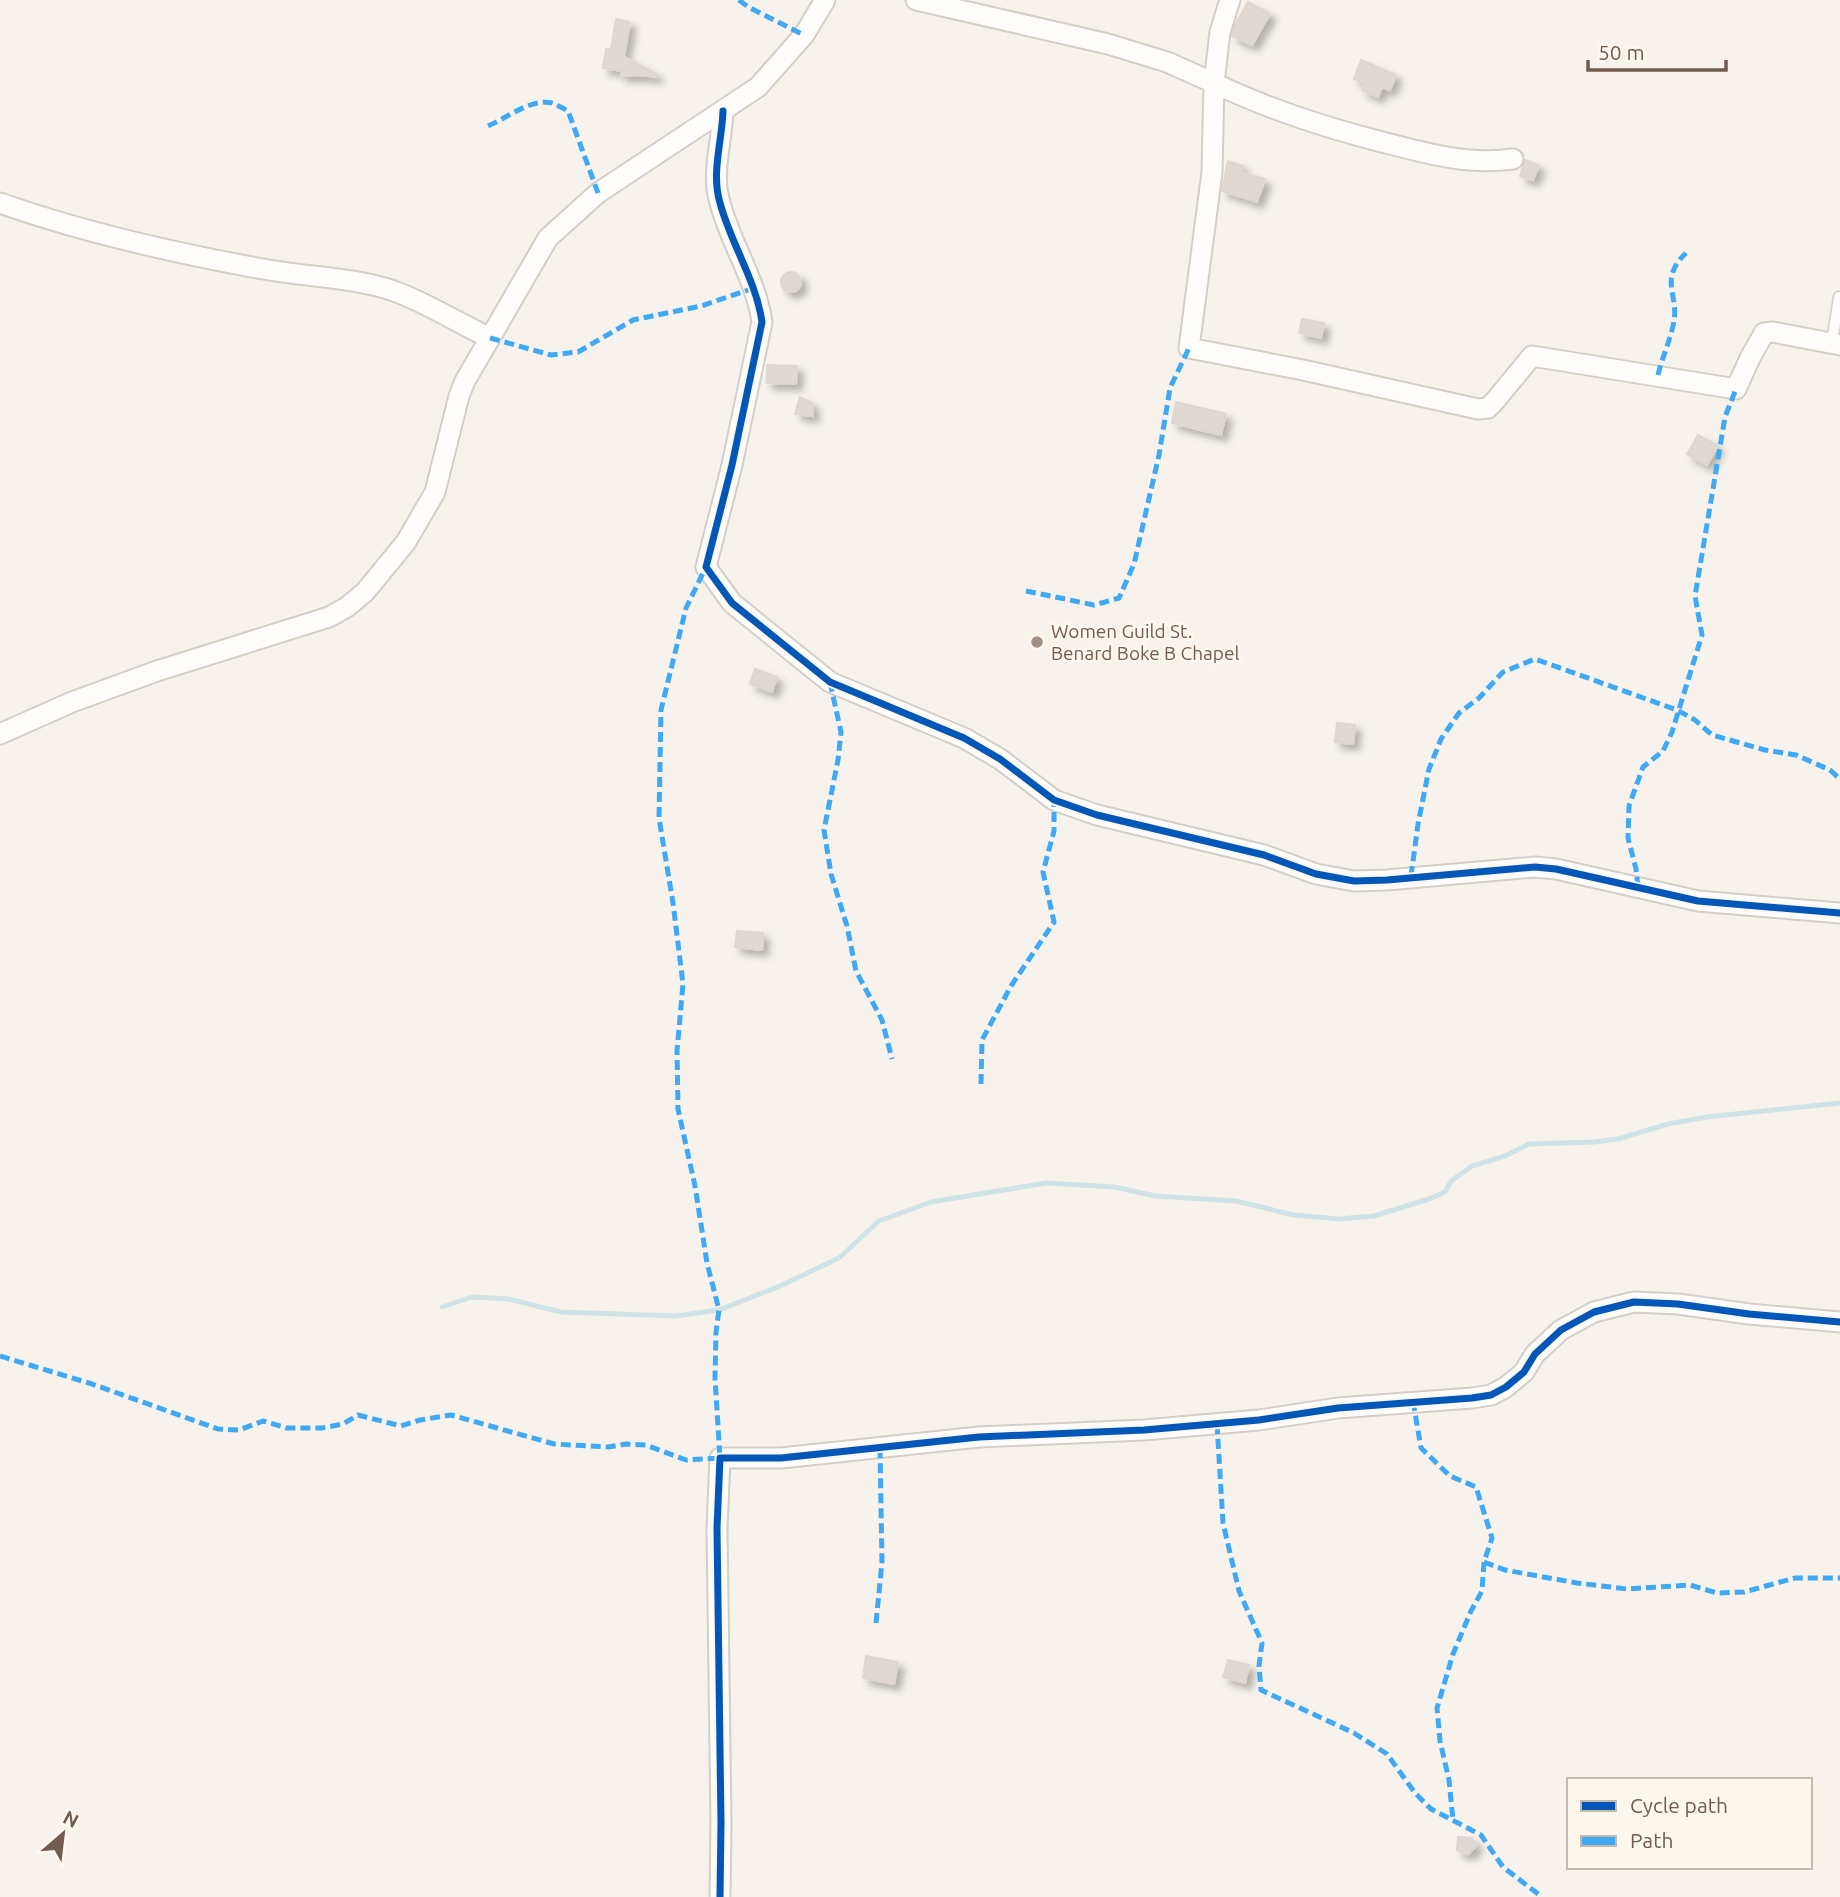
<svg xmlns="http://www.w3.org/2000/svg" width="1840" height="1897" font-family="Ubuntu,sans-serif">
<defs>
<filter id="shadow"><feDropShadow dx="6" dy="6" stdDeviation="3.5" flood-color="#0004"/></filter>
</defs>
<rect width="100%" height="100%" fill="#f7f2ec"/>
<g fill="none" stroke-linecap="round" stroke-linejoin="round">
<polyline stroke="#cfe3e6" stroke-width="5" points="442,1307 472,1297 508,1299 561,1312 676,1316 719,1310 780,1286 839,1258 879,1221 931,1202 1046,1183 1114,1187 1155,1196 1236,1201 1294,1215 1339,1219 1374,1216 1429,1199 1445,1192 1451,1181 1472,1166 1505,1156 1529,1144 1594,1142 1618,1139 1668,1124 1707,1117 1840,1103"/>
</g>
<g fill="#e0d8d2" stroke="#dfd6cf" stroke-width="2" filter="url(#shadow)">
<polygon points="1248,2 1270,14 1252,45 1232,36 1235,25"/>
<polygon points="616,19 630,22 624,57 657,74 656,77 641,75 621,76 622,71 603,68 606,49 611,50"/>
<polygon points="1361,60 1396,75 1390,90 1382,87 1378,97 1362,90 1365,83 1354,79"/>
<polygon points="1525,160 1539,165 1533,180 1520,176"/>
<polygon points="1228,161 1243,166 1241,172 1265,179 1257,202 1222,191"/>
<circle cx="791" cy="282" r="10"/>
<polygon points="1302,319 1324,323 1321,338 1299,333"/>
<polygon points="767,365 797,366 796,384 767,383"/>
<polygon points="800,397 812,403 813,416 795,414"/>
<polygon points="1176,402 1226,414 1221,435 1172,423"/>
<polygon points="1698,435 1718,446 1707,465 1687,454"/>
<polygon points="755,669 777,677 772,692 750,684"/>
<polygon points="1337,723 1355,725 1353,744 1335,742"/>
<polygon points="737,931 763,933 762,950 735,947"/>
<polygon points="866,1656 898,1662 894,1684 863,1678"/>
<polygon points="1228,1660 1249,1665 1245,1683 1223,1677"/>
<polygon points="1458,1837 1472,1838 1476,1846 1468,1854 1457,1850"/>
</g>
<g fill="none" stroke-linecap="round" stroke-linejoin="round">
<g stroke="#d4cec7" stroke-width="13">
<polyline id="lane" points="1832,343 1839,297"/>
</g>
<g stroke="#d4cec7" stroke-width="23">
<g id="street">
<polyline points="916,0 1108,44 1167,62 1214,83 1212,172 1189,348 1303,370 1478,409 1488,408 1494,402 1532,356 1736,389 1750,358 1764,333 1773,332 1840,345"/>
<path d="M1230,0L1220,32L1214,83C1270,110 1326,128 1386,143C1428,154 1469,165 1513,159"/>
<path d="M723,111C722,142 711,173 720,203C731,244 756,280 762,322L732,465L706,567L732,603L830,682L964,738L1000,759L1054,800L1097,815L1264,855L1316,874L1354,881L1387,880L1535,867L1556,869L1698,901L1840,913"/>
<path d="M0,203C85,233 174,253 263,269C306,277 352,277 394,291C427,303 458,323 490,338"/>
<polyline points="0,734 72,702 157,671 329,617 347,607 365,592 406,542 435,492 459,396 465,381 548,238 598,193 758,87 804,35 825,0"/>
<polyline points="720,1897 721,1823 717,1528 720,1458 781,1458 979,1437 1144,1430 1259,1420 1338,1408 1472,1398 1491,1395 1506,1387 1524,1372 1535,1354 1561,1330 1594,1312 1634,1302 1678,1304 1749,1314 1840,1322"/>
</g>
</g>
<use href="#lane" stroke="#fefdfc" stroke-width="10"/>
<use href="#street" stroke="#fefdfc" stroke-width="19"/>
<g stroke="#3fa9f5" stroke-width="5" stroke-dasharray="10 5" stroke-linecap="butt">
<polyline points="739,0 748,7 804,35"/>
<path d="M488,126C507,118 531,98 552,103C557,105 563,108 568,111L598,193"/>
<polyline points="490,338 551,355 578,352 633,320 701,306 754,288"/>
<path d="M1658,375C1662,358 1669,343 1673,326C1681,295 1657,281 1686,253"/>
<polyline points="1026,591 1094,605 1119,598 1134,564 1159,455 1170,388 1189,348"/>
<polyline points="830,682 841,732 838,760 824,830 831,874 847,926 856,971 882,1020 892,1059"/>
<polyline points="1411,876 1418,824 1429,769 1441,739 1459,713 1479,698 1503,672 1535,659 1677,710 1695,720 1712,735 1765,750 1796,755 1830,770 1840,779"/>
<polyline points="1638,887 1636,869 1628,838 1629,806 1643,767 1663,751 1672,732 1702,635 1695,596 1725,417 1736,389"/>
<polyline points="981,1084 982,1040 1011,986 1054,922 1043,872 1054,831 1054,800"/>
<polyline points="0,1356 92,1384 218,1429 239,1430 263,1421 287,1428 322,1428 343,1424 358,1415 401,1426 420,1420 451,1415 554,1444 608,1447 626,1444 646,1445 686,1460 720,1458 715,1378 716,1332 719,1310 707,1263 695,1186 678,1109 677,1051 683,984 673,903 659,818 661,710 686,608 706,567"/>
<polyline points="1413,1401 1421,1448 1450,1476 1476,1487 1492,1538 1484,1562 1482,1591 1471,1611 1453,1654 1437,1708 1440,1741 1449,1780 1453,1820"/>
<polyline points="1217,1424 1223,1523 1239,1591 1262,1643 1259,1666 1261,1690 1354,1733 1387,1754 1415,1793 1431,1809 1481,1835 1503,1867 1542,1897"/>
<polyline points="1484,1562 1505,1570 1577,1583 1627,1589 1690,1585 1717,1593 1744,1592 1795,1578 1840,1578"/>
<polyline points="876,1623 882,1562 880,1449"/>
</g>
<g stroke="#fdf7ee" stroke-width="11">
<g id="cycleway">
<path d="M723,111C722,142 711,173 720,203C731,244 756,280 762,322L732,465L706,567L732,603L830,682L964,738L1000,759L1054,800L1097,815L1264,855L1316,874L1354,881L1387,880L1535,867L1556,869L1698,901L1840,913"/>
<polyline points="720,1897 721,1823 717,1528 720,1458 781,1458 979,1437 1144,1430 1259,1420 1338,1408 1472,1398 1491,1395 1506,1387 1524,1372 1535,1354 1561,1330 1594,1312 1634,1302 1678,1304 1749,1314 1840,1322"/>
</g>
</g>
<use href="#cycleway" stroke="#0057b8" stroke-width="7"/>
</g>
<circle fill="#a19085" stroke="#fdf7ee" stroke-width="2.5" cx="1037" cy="642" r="7"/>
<g text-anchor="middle" stroke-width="5" stroke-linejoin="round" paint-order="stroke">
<g font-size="19" fill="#735b4e" stroke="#fdf7ee" text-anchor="start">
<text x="1051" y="638">Women Guild St.<tspan x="1051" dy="22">Benard Boke B Chapel</tspan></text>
</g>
</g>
<rect x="1567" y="1778" width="245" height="91" fill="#fdf7ee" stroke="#c6b9ae" stroke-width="2"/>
<rect x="1581" y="1801" width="35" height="10" fill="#0057b8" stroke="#c6b9ae" stroke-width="2"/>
<text x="1630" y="1813" font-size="21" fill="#735b4e">Cycle path</text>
<rect x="1581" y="1836" width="35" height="10" fill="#3fa9f5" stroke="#c6b9ae" stroke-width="2"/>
<text x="1630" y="1848" font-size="21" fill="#735b4e">Path</text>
<g transform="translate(63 1834) rotate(28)" stroke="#fdf7ee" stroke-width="5" paint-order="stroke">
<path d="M0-5L12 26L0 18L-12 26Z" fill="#735b4e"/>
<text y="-10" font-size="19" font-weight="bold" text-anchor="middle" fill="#735b4e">N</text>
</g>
<path d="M1588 60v10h138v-10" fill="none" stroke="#735b4e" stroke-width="3.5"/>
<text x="1598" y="60" font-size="21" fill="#735b4e" stroke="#fdf7ee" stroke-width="5" paint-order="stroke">50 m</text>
</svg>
